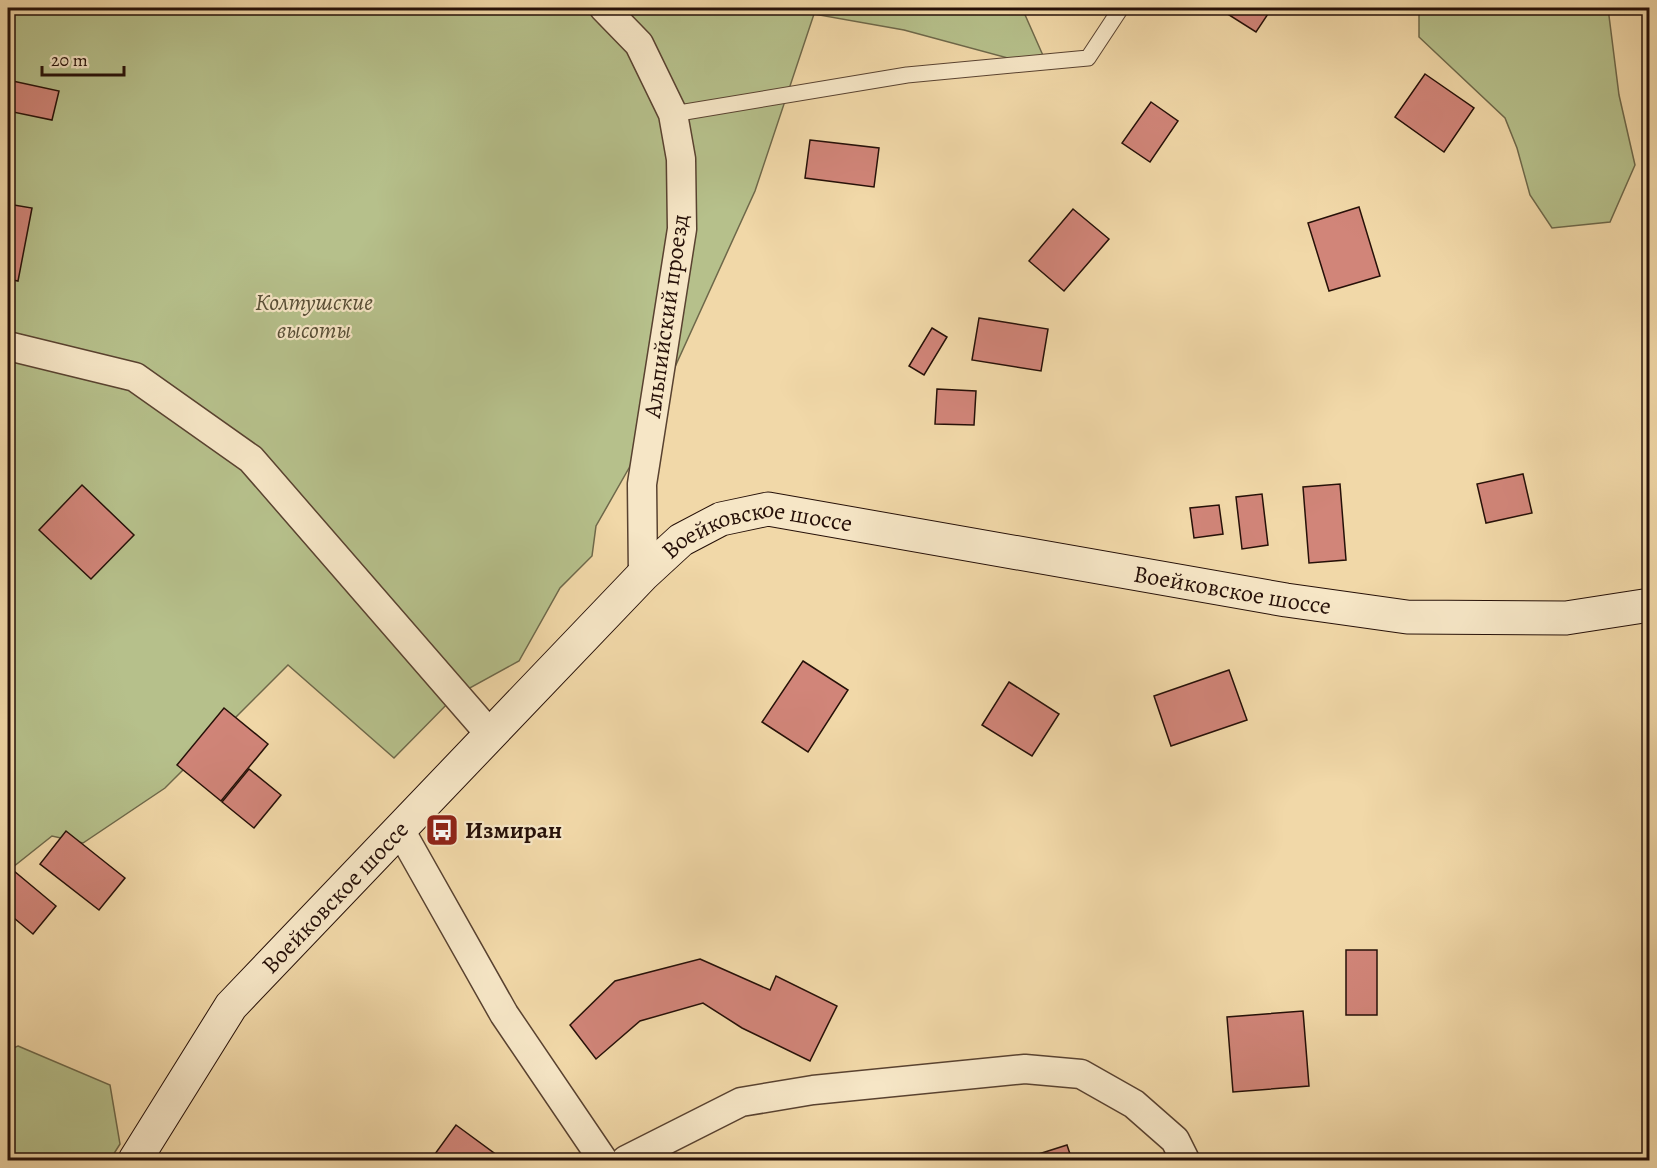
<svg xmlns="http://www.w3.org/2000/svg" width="1657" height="1168" font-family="Alegreya,serif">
<rect width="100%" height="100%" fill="#f1d8a8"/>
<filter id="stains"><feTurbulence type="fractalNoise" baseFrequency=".00333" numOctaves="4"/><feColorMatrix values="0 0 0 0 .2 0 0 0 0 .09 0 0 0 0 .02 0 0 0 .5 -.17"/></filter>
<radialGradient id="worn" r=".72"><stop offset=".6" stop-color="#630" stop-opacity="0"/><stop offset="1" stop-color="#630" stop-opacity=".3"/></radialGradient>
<g fill="#b6c08b" stroke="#6e684a" stroke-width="1.5">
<polygon points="8,8 1022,8 1049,69 904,30 814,14 755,191 629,468 596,526 592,556 560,588 519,661 455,696 394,758 288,665 165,788 83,843 52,836 8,871"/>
<polygon points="1419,8 1608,8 1619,95 1635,165 1610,222 1552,228 1530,195 1517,148 1505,118 1419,37"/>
<polygon points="18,1046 110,1085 120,1144 110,1160 8,1160 8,1050"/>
</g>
<g fill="#d18579" stroke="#261008" stroke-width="1.5">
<polygon points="1218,8 1272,8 1256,32"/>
<polygon points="1425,74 1474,108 1444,152 1395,117"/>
<polygon points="8,80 59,91 52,120 8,111"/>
<polygon points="1151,102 1178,121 1150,162 1122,143"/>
<polygon points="810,140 879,148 874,187 805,178"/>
<polygon points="8,204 32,208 18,281 8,279"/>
<polygon points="1359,207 1380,276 1329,291 1308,223"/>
<polygon points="1073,209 1109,239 1064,291 1029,261"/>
<polygon points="979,318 1048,329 1041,371 972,360"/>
<polygon points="932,328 947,337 924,375 909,366"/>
<polygon points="937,389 976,391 974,425 935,424"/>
<polygon points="1523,474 1532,513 1486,523 1477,484"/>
<polygon points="1340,484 1346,560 1309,563 1303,487"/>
<polygon points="82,485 134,535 91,579 39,530"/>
<polygon points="1262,494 1268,545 1242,549 1236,497"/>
<polygon points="1219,505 1223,534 1194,538 1190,508"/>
<polygon points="803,661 848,690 808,752 762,722"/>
<polygon points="1229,670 1247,720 1171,746 1154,696"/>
<polygon points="1009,682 1059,714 1032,756 982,725"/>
<polygon points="224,708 268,744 221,801 177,765"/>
<polygon points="249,769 281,795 254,828 222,802"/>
<polygon points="66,831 125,878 99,910 40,864"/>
<polygon points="8,866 56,906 33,934 8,913"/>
<rect x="1346" y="950" width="31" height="65"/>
<polygon points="700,959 770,990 776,976 837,1006 810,1061 742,1028 703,1003 640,1021 596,1059 570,1025 615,981"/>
<polygon points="1303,1011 1309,1086 1233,1092 1227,1017"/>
<polygon points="456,1125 494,1153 489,1160 435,1160 432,1158"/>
<polygon points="1067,1145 1072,1160 1027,1160 1026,1158"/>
</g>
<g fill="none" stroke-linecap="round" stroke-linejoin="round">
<g stroke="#594230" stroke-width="17">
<polyline id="lane" points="673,114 907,75 1088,58 1121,8"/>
</g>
<g stroke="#594230" stroke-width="31">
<g id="street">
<polyline points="604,8 639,44 673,114 681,159 682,229 642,484 643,575"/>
<polyline points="8,346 135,377 251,459 490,734"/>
<polyline points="399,828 504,1014 603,1160"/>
<polyline points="626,1160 741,1102 813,1090 1025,1069 1081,1074 1134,1104 1175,1140 1185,1160"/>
</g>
</g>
<g stroke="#261008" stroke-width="35">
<g id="secondary">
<path id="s1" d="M135,1160L231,1006L643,575L681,540L721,519L768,509L1286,600L1407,617L1566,618L1650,605"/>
</g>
</g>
<use href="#lane" stroke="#f6e6c6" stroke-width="15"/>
<use href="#street" stroke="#f6e6c6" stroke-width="28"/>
<use href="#secondary" stroke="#f6e6c6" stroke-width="33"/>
</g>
<defs>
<g id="bus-square" transform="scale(1.725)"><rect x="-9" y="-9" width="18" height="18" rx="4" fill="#8f2418" stroke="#f6e6c6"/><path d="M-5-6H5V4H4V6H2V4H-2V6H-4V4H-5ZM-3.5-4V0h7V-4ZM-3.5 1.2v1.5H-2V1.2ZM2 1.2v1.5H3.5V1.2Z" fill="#fff"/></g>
</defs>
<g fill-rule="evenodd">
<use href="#bus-square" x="442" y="830"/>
</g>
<g text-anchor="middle" stroke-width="4.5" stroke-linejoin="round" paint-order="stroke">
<g font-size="24" font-style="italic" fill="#584e36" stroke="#f6e6c6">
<text x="314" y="310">Колтушские<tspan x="314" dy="28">высоты</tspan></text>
</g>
<g font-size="24" fill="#261008" stroke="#f6e6c6">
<text transform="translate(666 316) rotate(-82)" y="8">Альпийский проезд</text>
<text dy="8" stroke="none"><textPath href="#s1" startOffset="908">Воейковское шоссе</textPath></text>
<text dy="8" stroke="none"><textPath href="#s1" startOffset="1394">Воейковское шоссе</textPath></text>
<text dy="8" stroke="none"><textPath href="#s1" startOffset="332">Воейковское шоссе</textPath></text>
</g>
<g font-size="24" font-weight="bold" fill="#261008" stroke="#f6e6c6" text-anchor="start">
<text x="465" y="838">Измиран</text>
</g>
</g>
<rect width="1657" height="1168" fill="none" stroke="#f1d8a8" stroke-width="30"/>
<rect x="9" y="9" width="1639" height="1150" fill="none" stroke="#261008" stroke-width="3"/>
<rect x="15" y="15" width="1627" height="1138" fill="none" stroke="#261008" stroke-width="1.5"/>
<path d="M42 66v9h82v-9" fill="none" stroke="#261008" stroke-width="3"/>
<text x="51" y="66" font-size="18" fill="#261008" stroke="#f6e6c6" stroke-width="4.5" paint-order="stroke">20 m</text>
<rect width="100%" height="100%" filter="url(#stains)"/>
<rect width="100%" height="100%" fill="url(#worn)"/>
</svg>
